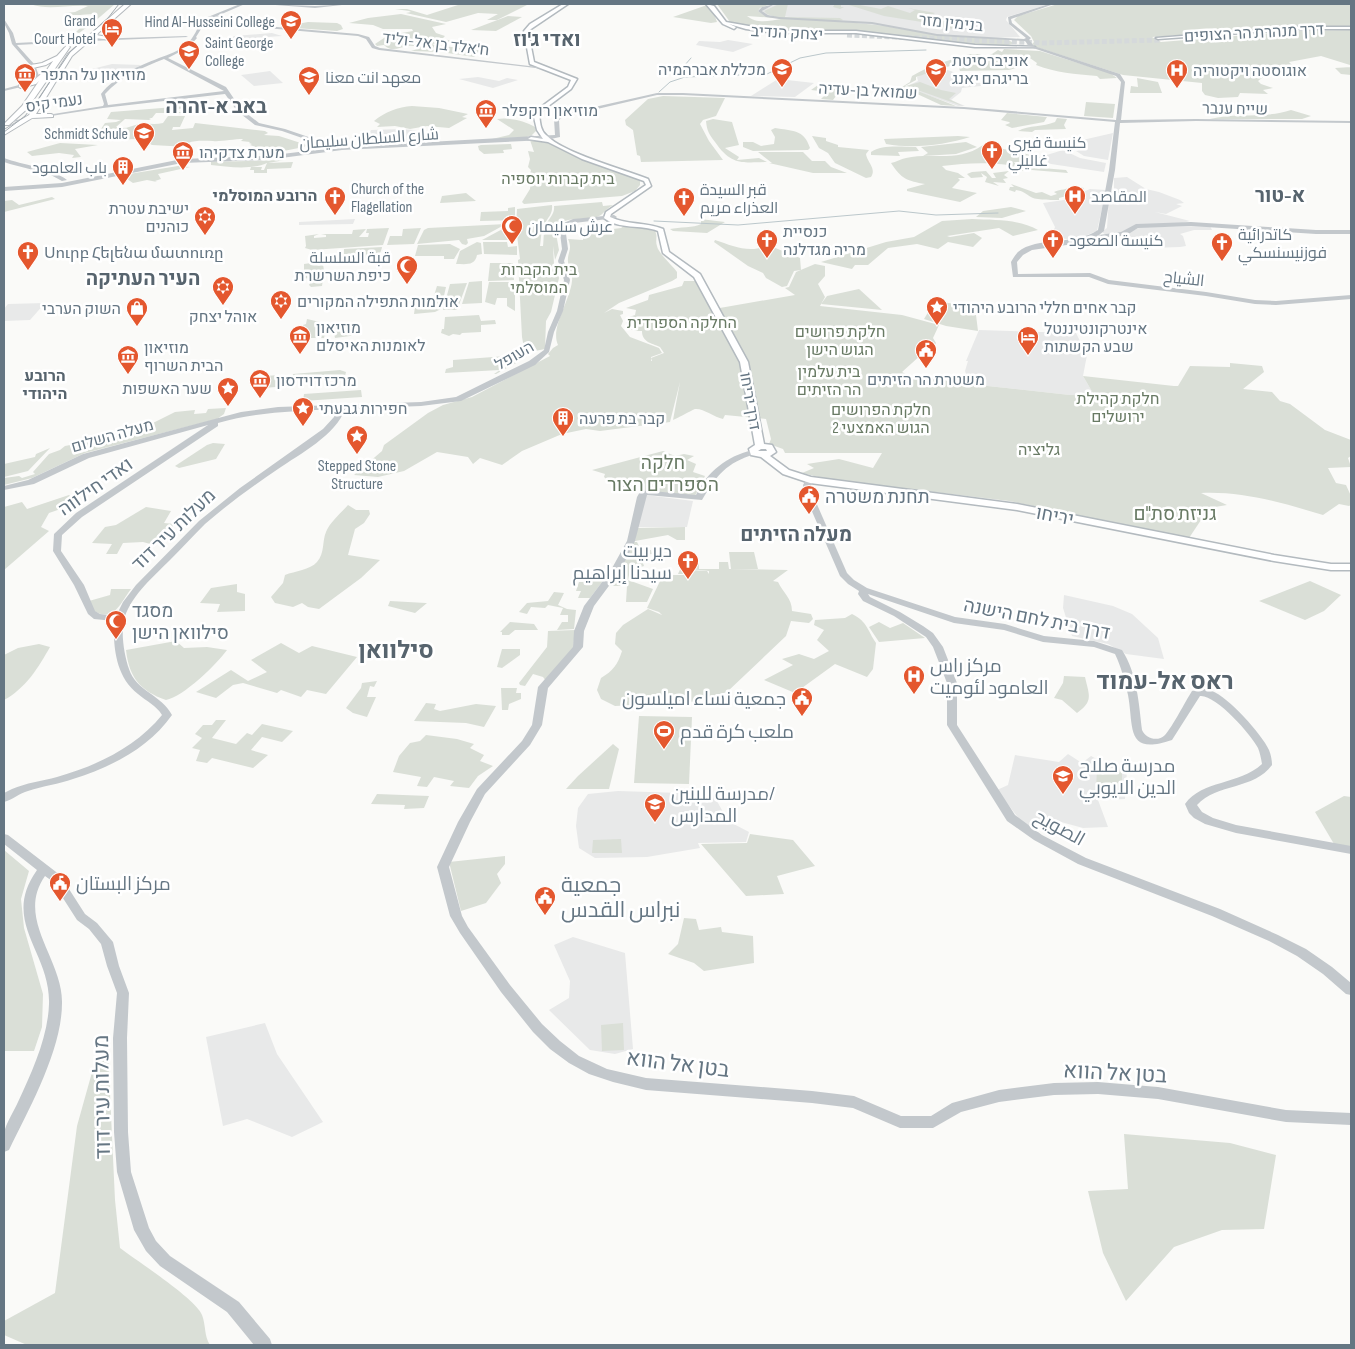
<svg xmlns="http://www.w3.org/2000/svg" width="1355" height="1349" font-family="'Sofia Sans Condensed',Cairo,'Noto Sans Armenian',Heebo,sans-serif">
<rect width="100%" height="100%" fill="#fafaf8"/>
<g fill="#e8e9e9">
<polygon points="776,4 1049,4 1007,17 1006,20 1020,37 992,38 934,35 894,27 768,15 763,12 763,10"/>
<polygon points="272,33 282,36 267,37 265,43 234,46 217,45 227,42 234,36"/>
<polygon points="728,40 753,44 733,52 696,45 699,41 720,42"/>
<polygon points="112,64 141,65 125,75 76,73"/>
<polygon points="939,68 951,71 971,81 990,85 962,88 961,92 951,100 965,106 958,106 905,87 918,81 917,77 921,75 930,73 932,70"/>
<polygon points="270,71 283,83 254,86 241,75"/>
<polygon points="478,77 499,81 507,78 518,80 493,88 459,79"/>
<polygon points="778,79 814,83 795,97 751,96"/>
<polygon points="401,129 414,130 441,140 425,143 377,144 367,143 366,141 371,130"/>
<polygon points="1113,133 1108,160 1084,156 1065,144"/>
<polygon points="1063,150 1080,158 1106,163 1104,172 1051,164 1037,158"/>
<polygon points="1127,177 1146,189 1159,192 1180,200 1184,203 1176,204 1182,206 1166,214 1155,212 1190,221 1178,224 1135,225 1130,230 1117,234 1106,235 1102,232 1107,228 1109,198 1112,189 1114,189 1114,178"/>
<polygon points="1090,189 1106,190 1097,231 1075,240 1051,237 1055,227 1043,203 1064,200"/>
<polygon points="355,219 353,224 299,225 299,222"/>
<polygon points="1210,226 1212,230 1194,230 1180,234 1183,236 1186,246 1180,247 1150,248 1145,241 1131,241 1125,234 1141,227"/>
<polygon points="45,303 30,320 4,321 4,309 8,304"/>
<polygon points="979,330 1076,333 1087,355 1083,376 1094,395 1070,395 969,384 965,371 968,361 966,361"/>
<polygon points="646,495 693,501 687,527 635,527"/>
<polygon points="1064,595 1113,606 1132,614 1158,638 1164,659 1126,654 1108,644 1072,636 1063,608"/>
<polygon points="1068,754 1082,763 1091,756 1110,766 1114,765 1127,771 1125,799 1098,800 1108,827 1083,828 1061,822 1050,829 1023,824 997,790 1008,785 1015,755 1059,762"/>
<polygon points="618,791 713,794 728,821 749,832 746,842 698,843 700,848 647,857 595,858 579,848 576,826 578,808 588,794"/>
<polygon points="573,937 625,953 633,1049 615,1054 590,1050 549,1010 569,998 570,981 554,945"/>
<polygon points="265,1023 277,1054 323,1122 292,1137 247,1119 223,1126 206,1037"/>
</g>
<g fill="#dadfd7">
<path d="M30,4H115L94,22L86,24L90,25L79,33L76,32L94,14C86,14 71,17 65,13L75,12L88,6C69,4 49,11 30,4Z"/>
<polygon points="461,4 529,4 497,20 487,20 498,14 478,13 446,22 406,13 411,12 409,11 395,9 407,9 427,15"/>
<path d="M717,4H771L760,8L758,11L764,15L775,18L747,16C757,24 769,21 781,19L767,14L764,11L779,4H788L785,17L840,18L843,20L837,21L886,26L940,36L1006,39L1016,44H1008L1018,46C965,50 911,37 859,32C818,28 769,39 730,22Z"/>
<polygon points="835,4 855,4 881,9 888,6 910,13 915,10 908,8 935,13 927,17 939,17 925,21 951,18 942,20 953,24 954,29 922,24 922,22 884,16 849,5 841,5 841,7 844,7 840,9 833,7"/>
<polygon points="1058,4 1351,4 1351,27 1280,28 1152,37 1161,42 1295,31 1351,30 1351,75 1341,74 1335,68 1351,67 1350,65 1321,56 1289,62 1293,66 1290,68 1261,68 1270,72 1258,81 1261,84 1273,88 1263,90 1268,94 1240,93 1238,97 1218,98 1205,95 1202,91 1202,83 1123,75 1036,47 1032,44 1034,42 1031,36 1014,20 1018,16"/>
<polygon points="707,5 713,11 717,22 711,23 673,17"/>
<path d="M401,14L446,24L432,27L436,33L445,36L442,39L454,41C435,49 414,39 396,34L413,31L412,29H383L373,25L349,23L368,18Z"/>
<polygon points="508,16 522,17 496,31 471,30"/>
<polygon points="308,22 337,23 341,25 343,29 337,31 281,27"/>
<path d="M390,34L435,45L485,51L474,57L441,52L411,51L421,48C417,47 412,45 409,46C399,47 392,53 384,45L377,46L375,44Z"/>
<path d="M1004,49L1040,51L1110,73L1117,78L1100,79L1097,76C1074,74 1057,73 1036,65L1037,63L1027,56L1029,59L1019,65L1020,67L1009,70L960,71L959,68L961,65L992,54L998,50L1002,52Z"/>
<path d="M970,54H982L951,66L930,70L929,73L916,77V80L905,86L956,106L941,105L902,87L910,82L912,76C930,65 950,60 970,54Z"/>
<polygon points="1137,78 1158,82 1162,93 1130,93 1131,86 1138,87"/>
<polygon points="920,82 941,90 956,93 949,99 963,106 906,86"/>
<polygon points="818,85 841,85 847,88 840,91 833,100 821,99 828,92 811,90"/>
<polygon points="663,96 725,98 716,116 703,120 700,124 709,141 723,160 641,162 640,156 637,155 633,130 626,125 625,120 648,99"/>
<polygon points="1086,102 1115,104 1113,118 1084,116"/>
<path d="M200,105L197,108L175,109L174,111L185,113H156L152,118H149L151,119L149,120L125,119L116,127C125,130 131,126 139,124C147,123 155,125 163,123L168,116H185L180,127H173L172,130L193,128L195,123L265,131L268,133L264,135L279,136L307,145L304,147L273,153L250,145L252,144L249,143L250,142L241,141L243,139C234,139 219,142 213,141C204,141 196,140 188,143V147L152,145L143,140L154,135V133L138,139L106,140L101,129L105,123L116,122L121,120L107,119L111,112Z"/>
<path d="M412,106L439,108L468,114L462,117L467,118L449,128L427,126L410,129L395,126L377,127L380,124L374,121C385,112 398,107 412,106Z"/>
<path d="M1291,110L1311,116L1302,119H1210C1237,112 1265,119 1291,110Z"/>
<polygon points="1007,113 1047,117 1044,122 1012,128 1005,125 1010,123 1009,122 1001,120"/>
<path d="M1057,118L1067,119L1064,125L1066,129L1035,130L1032,132L1018,131C1029,125 1043,127 1055,122Z"/>
<path d="M497,119C509,117 525,121 535,127L536,131L532,135L527,137L492,139L509,135L514,130Z"/>
<path d="M713,119L732,122L739,145L725,148L739,157L737,160L759,158L767,162C741,163 731,165 715,142C709,134 707,131 706,121Z"/>
<path d="M775,128C792,131 804,129 810,148L808,150L753,151L743,147V142H753L761,146L774,144L775,137L771,130Z"/>
<path d="M812,136L826,138V141L838,145V147L869,150L866,154C867,162 877,169 871,177L866,178L835,163L828,153L819,148Z"/>
<path d="M958,136L970,137C945,145 913,149 886,144L884,139Z"/>
<polygon points="530,140 548,143 577,157 637,179 640,181 640,185 635,191 622,196 524,204 522,202 530,189 531,179 534,176 530,174 531,170 528,167 530,159 528,151 534,152"/>
<polygon points="966,142 977,147 956,154 923,156 928,153 921,147"/>
<polygon points="60,143 98,145 75,149 81,157 72,158 74,155 59,153 32,156 27,152"/>
<polygon points="511,144 512,149 503,150 504,153 484,154 479,150 478,146 481,145"/>
<path d="M983,145C1003,150 1027,150 1044,163L1014,162L1017,166L1066,170L1068,173L1032,170L1012,172L1009,165C986,162 965,163 942,166L946,170L958,173L965,178H958L960,180L952,188L977,193L960,202L907,191V189L925,184C908,181 901,179 891,163C896,162 901,159 906,158C932,152 958,163 983,145Z"/>
<path d="M916,147L919,151L898,152L900,156L871,155V152C882,144 903,147 916,147Z"/>
<polygon points="758,152 803,152 812,161 825,161 831,167 847,173 813,173 769,163 772,163"/>
<path d="M285,160L268,163L293,162L291,168L267,169V173H254V170H250L251,167H262L261,170H264L267,163C252,170 228,167 211,165V162Z"/>
<polygon points="178,166 190,167 158,174 161,179 155,181 157,182 147,180 133,183 127,179 129,174"/>
<polygon points="986,171 992,178 996,178 993,173 1009,171 1004,175 1008,178 1003,179 1006,183 993,182 999,186 985,182 987,177 981,173 983,177 971,178 967,174 972,172"/>
<path d="M1011,184L1036,193L1042,192L1051,196L1057,194L1054,192C1061,189 1067,190 1073,186L1084,188L1081,192L1059,198V200C1053,200 1035,200 1031,197C1026,194 1023,191 1016,190L1015,192L1009,190L1010,187H1014Z"/>
<polygon points="466,193 476,201 440,203 442,196"/>
<polygon points="52,197 55,199 4,212 4,201 12,200 19,205"/>
<path d="M602,202L603,206L613,205C607,208 605,212 601,215C588,223 567,213 555,228L559,250L555,260L553,246L554,264L559,278L551,312L546,321L545,349L525,353L522,337L518,260L520,259L516,227L517,209L552,205C553,214 548,217 544,225C541,230 541,240 540,246H543C544,239 543,232 546,225C549,218 555,214 554,206Z"/>
<polygon points="515,207 515,220 480,221 481,212 508,211 508,208"/>
<polygon points="1011,207 1026,211 1002,218 976,217 983,211"/>
<path d="M700,219L725,222L707,233L673,231L670,229C679,227 694,228 701,224V221L699,220Z"/>
<path d="M972,219C995,220 1018,219 1038,230L1013,236L999,228L947,236L950,237L974,233L982,238L973,247L948,242L938,249L917,244L888,248L868,265H855L852,269L821,262L886,242L914,237L942,221Z"/>
<polygon points="506,224 484,236 467,239 468,243 466,245 462,244 459,240 417,244 424,230 428,228"/>
<polygon points="510,225 513,225 514,240 482,240"/>
<path d="M625,225L655,231C658,236 655,241 657,246C658,253 673,266 677,272V278L672,281L619,303L604,313L612,309L623,311V314L620,315L623,321L621,326L630,337L659,348L662,353L651,357V361H652L651,358L664,353L660,347C651,343 642,342 642,331C632,331 626,329 626,318L635,315L636,310L626,308L648,300L649,295L682,286L684,281H698L714,309L795,295L785,288L789,287L796,272L815,264L825,266V276L818,284L825,297L820,306L902,315L939,325L933,338L936,343L933,348L922,354L902,372L913,378H940L947,381H967L969,384L1070,395H1094L1083,376L1174,386H1178L1190,366L1230,367V363L1262,366L1264,372L1243,389L1272,392L1280,401L1290,404L1325,430L1351,440V456L1348,458L1351,467L1328,468L1336,483L1346,485L1351,496V505L1349,506L1339,504L1323,515C1283,503 1243,491 1201,493L1227,505L1209,508L1189,538L1009,501L827,479L802,473L814,468L807,464L839,459L873,468L882,453H785L783,449L769,444L771,439L766,419L725,415L723,419C714,417 703,408 695,409C694,409 678,418 673,420L680,382L670,422L600,431L586,429L562,434L522,451L502,465L480,458L473,464L468,457L437,452L404,471L378,477L354,475L382,451L384,445L428,413L443,405L472,397L550,356L548,354L553,348L558,345C550,328 570,301 572,281C573,274 569,269 568,262C567,252 573,250 568,239L583,240V235L590,232L621,228Z"/>
<polygon points="389,228 383,245 312,250 305,248 306,246 305,236 319,234 314,236 314,238 326,237 326,235 321,234 352,234 353,230 366,229 359,237 368,237 369,233 366,233 367,229"/>
<polygon points="421,228 414,244 387,245 390,236 402,236 403,229"/>
<path d="M715,240C733,246 750,254 768,245L800,258L801,270L794,271L787,286L782,287L766,278L763,273L748,266L714,242Z"/>
<path d="M477,242L481,243L482,254L477,255C475,266 466,264 456,264L460,251Z"/>
<polygon points="483,242 507,242 508,247 517,246 517,255 484,254"/>
<polygon points="450,244 460,249 454,259 444,259 444,256 415,256 418,245"/>
<path d="M382,247C382,249 380,253 379,255C373,260 351,257 344,255V249Z"/>
<polygon points="318,262 323,264 325,278 320,279 323,279 322,286 311,287 309,285 312,279 304,278 304,275 307,272 304,271 304,264"/>
<polygon points="490,263 513,263 514,280 488,281"/>
<polygon points="482,281 482,303 462,304 469,282"/>
<polygon points="489,282 515,282 515,311 507,306 507,298 497,298 495,305 485,302"/>
<polygon points="467,283 457,310 443,310 450,284"/>
<polygon points="437,286 446,287 441,309 435,312 414,314 415,307 431,305"/>
<polygon points="859,289 882,310 821,304 827,296"/>
<polygon points="935,301 975,307 978,331 946,326 924,319"/>
<polygon points="479,315 481,321 495,320 496,324 481,325 481,332 462,333 460,335 453,334 449,336 441,333 442,329 444,329 445,317"/>
<polygon points="307,319 355,330 354,334 350,336 335,338 334,333 325,333 324,338 308,338 306,331 303,329 303,325 306,324"/>
<polygon points="519,355 518,362 496,374 494,374 500,370 445,373 446,369 453,367 453,360"/>
<polygon points="340,370 346,372 345,376 292,381 293,374"/>
<polygon points="278,375 276,387 252,389 255,377"/>
<polygon points="361,390 362,397 303,401 304,394"/>
<polygon points="226,408 224,414 217,419 85,453 32,478 4,485 4,478 19,476 22,478 35,474 33,472 49,454 60,450 65,446 135,432 175,412 195,410 194,414 206,413 208,409"/>
<polygon points="213,443 225,444 216,459 179,468 175,466 207,445"/>
<polygon points="50,448 28,471 4,477 4,464 35,457 36,454"/>
<polygon points="663,451 675,456 684,454 694,456 687,460 696,464 693,472 705,476 695,496 616,487 604,477 605,474 592,470"/>
<polygon points="69,495 78,503 49,513 41,527 49,531 4,570 4,507 22,502 27,509"/>
<path d="M348,505L356,510H369L370,514L364,523L355,529L348,555L380,560L361,578L319,609L308,607L302,603L293,607L275,603L271,597L283,583L285,575C295,571 310,570 317,562C325,553 322,541 326,532C330,522 341,513 348,505Z"/>
<polygon points="146,507 171,511 164,523 175,524 154,545 143,542 123,543 117,554 106,554 112,544 92,543 105,527 116,525"/>
<polygon points="685,527 685,540 677,540 668,535 635,541 636,528"/>
<polygon points="634,542 637,542 641,550 651,550 652,554 640,555 644,566 630,570 628,580 653,589 647,602 626,602 627,586 610,586"/>
<polygon points="729,552 754,552 758,569 731,569"/>
<path d="M686,556L693,557L694,562H699V569H719V562H728L729,569L788,570L773,581L778,582C783,593 792,598 792,611L811,614L813,619L809,623L791,621L786,636L727,692L699,701L675,703L615,706L601,699L597,690L601,678C613,671 618,664 622,651L615,644L616,633L623,625L648,609L662,615L659,612L647,608L662,577L670,575H690V570L707,571L709,574V571L689,569L688,574H678Z"/>
<polygon points="593,570 611,570 590,598 578,598 581,591 576,591 579,582 584,582 591,575"/>
<polygon points="1310,581 1341,595 1324,611 1305,620 1259,601"/>
<polygon points="237,584 237,592 245,594 245,611 217,612 220,604 200,603 211,588"/>
<path d="M111,589H131C121,602 114,623 94,611L89,601L110,595Z"/>
<polygon points="554,592 564,593 558,605 567,609 576,610 574,629 557,630 562,622 568,622 568,615 560,615 563,608 548,605 545,608 531,607 527,614 519,612 527,603 548,601"/>
<polygon points="390,601 426,603 427,603 415,613 388,606"/>
<path d="M852,614C868,622 867,630 876,643L873,669L867,677L835,664L795,693L764,680L793,665L782,659L799,654L814,659L829,651L817,640L824,630L814,625L815,620L845,618Z"/>
<polygon points="510,622 534,624 538,630 515,630 509,635 502,635 502,632 500,632"/>
<polygon points="879,622 890,628 903,623 925,638 879,642 869,627"/>
<polygon points="575,630 573,648 546,681 543,677 533,674 525,686 520,685 519,683 547,647 548,631"/>
<path d="M176,641L184,648L207,647L227,650C217,664 183,697 166,700C140,691 129,677 126,650Z"/>
<polygon points="281,643 299,653 312,646 357,657 326,694 307,690 301,697 281,690 277,693 243,683 233,685 216,698 196,692 231,670 248,681 267,672 251,660"/>
<path d="M39,644L50,647C38,668 26,688 4,700V655L18,648Z"/>
<polygon points="502,649 520,649 520,655 502,668 497,667"/>
<path d="M1064,676L1085,677C1089,695 1094,701 1077,713L1062,700L1054,698L1063,683Z"/>
<polygon points="377,681 374,687 370,686 367,697 376,697 367,717 353,713 346,708 361,688 362,683"/>
<polygon points="501,688 517,688 516,693 521,693 521,699 509,704 508,710 502,710"/>
<polygon points="426,703 436,704 434,709 440,711 476,704 496,706 484,727 466,723 414,721"/>
<polygon points="639,716 692,717 689,784 634,783"/>
<polygon points="216,720 226,720 212,738 236,744 247,733 252,735 262,724 293,731 282,742 262,737 251,750 268,755 253,768 212,758 207,763 196,761 200,750 192,748 202,738 195,734 203,725 212,725"/>
<polygon points="426,735 457,739 474,744 470,748 484,755 480,761 493,766 478,776 469,788 450,786 454,781 434,777 427,787 417,786 421,777 393,772 399,756 410,743 420,741"/>
<polygon points="613,744 619,749 609,789 566,789 578,776"/>
<polygon points="1097,767 1122,771 1122,796 1096,792"/>
<polygon points="377,794 429,796 424,808 404,809 405,805 371,804"/>
<polygon points="1344,796 1351,797 1351,847 1334,844 1315,812"/>
<polygon points="750,834 793,840 815,866 777,876 784,894 746,896 701,844 747,843"/>
<polygon points="621,839 622,853 592,853 593,840"/>
<polygon points="4,850 29,871 21,899 24,928 43,994 42,1027 34,1051 4,1051"/>
<polygon points="505,856 505,864 497,874 501,883 486,903 461,911 449,862"/>
<polygon points="684,918 696,919 699,930 721,927 722,932 753,936 754,963 704,971 694,963 668,954 678,944"/>
<polygon points="623,1023 624,1050 602,1051 601,1025"/>
<path d="M108,1051L115,1200L120,1248C137,1261 196,1299 202,1315C206,1325 204,1336 210,1345H27L4,1335V1321L55,1293L77,1126L96,1058Z"/>
<polygon points="1124,1134 1230,1143 1276,1155 1264,1229 1222,1230 1174,1247 1126,1301 1103,1253 1088,1191 1128,1189"/>
</g>
<g fill="none" stroke-linecap="round" stroke-linejoin="round">
<g stroke="#bbc7cb" stroke-width="1">
<polyline points="686,77 767,74 800,58 826,53 926,50"/>
<polyline points="659,92 670,82 691,75 692,70 684,66 691,58"/>
<polyline points="654,221 738,225 899,211 936,215 998,213"/>
</g>
<polyline stroke="#d5d9db" stroke-width="5" stroke-dasharray="5 2.5" stroke-linecap="butt" points="847,35 1043,43 1161,40"/>
<g stroke="#b3babf" stroke-width="3">
<g id="secondary">
<path d="M563,4H568L528,31L534,62L577,79L571,89L539,113C540,121 540,130 546,135C563,153 623,169 648,179L651,186L611,214L610,217C627,225 646,222 663,229L669,252L700,274L748,362L764,444L772,445L776,452L770,456L789,470L811,477L1017,504L1274,555L1331,564H1351V570H1331L1274,561L1017,510L810,483L783,474L761,457L751,455L749,449L755,445L740,362L694,277L663,253L658,231C641,224 619,230 604,218L606,212L646,185L644,181L582,159L548,142L528,139L531,137L543,139L537,130L533,113L568,87L571,80L530,64L524,31L530,24ZM761,449H766L767,451H758Z"/>
<polygon points="706,4 714,6 726,22 776,31 856,31 975,45 1035,47 975,47 856,33 776,33 746,29 729,24 736,27 734,29 723,24"/>
<polygon points="1298,27 1351,27 1351,29 1298,29 1158,39 1156,38"/>
</g>
</g>
<g stroke="#b4b9bd" stroke-width="2">
<g id="trunk">
<polygon points="125,4 131,4 96,35 114,38 114,40 93,38 72,56 61,74 74,71 77,73 58,78 36,114 51,114 53,115 53,117 32,118 4,135 4,130 29,115 68,54"/>
<polygon points="67,45 70,47 27,109 9,125 5,125 5,123 22,106 39,81 36,84 21,88 19,87 19,85 32,82 41,74 44,74 53,61 46,65 33,68 31,65 42,63 57,56"/>
</g>
</g>
<g fill="#c3c8cc" fill-rule="evenodd">
<path d="M240,4H245L217,16L254,25L358,34L369,37L375,46L380,48L546,68L544,69L379,50L372,48L366,39L358,36L254,27L214,17L206,21L196,37L197,38L189,47L168,58L226,87L241,109L259,123L285,129L338,147L555,135L554,119L559,115L657,93H683L964,107L1116,120L1121,82L1116,76L1033,48H995L1029,46L1025,41L937,36L872,24L779,19L766,17L758,11L762,7L775,4L762,11L768,15L779,17L872,22L937,34L1024,39L1026,38L1009,24L1008,17L1049,4H1054L1011,19L1012,23L1031,38L1029,40L1034,46L1120,74L1125,82L1121,120L1196,119L1351,121V123L1196,121L1120,123L1115,170L1104,231L1099,235L1121,232L1136,224L1191,222L1316,230H1351V234H1316L1191,226L1138,228L1130,233L1117,237L1094,238L1080,243L1032,250L1023,255L1017,262L1018,274L1090,273L1109,280L1206,292L1255,300L1276,301L1351,295V299L1276,305L1255,304L1206,296L1108,284L1089,277H1013L1011,262C1013,259 1015,255 1018,252C1037,236 1074,246 1098,230L1109,170L1115,122L964,109L683,95H657L563,117L559,120L560,137L546,140L342,150L266,160L182,163L62,187L4,191V187L62,183L182,159L266,156L331,148L282,131L255,125L237,111L225,94L103,108L12,122L10,121L103,106L104,104L101,94C116,75 137,67 159,58C168,55 179,51 187,44C194,38 197,28 203,19ZM164,59L224,91L108,105L105,94C121,76 142,68 164,59Z"/>
<polygon points="262,4 315,6 351,4 315,8"/>
<polygon points="4,19 13,33 16,43 75,40 77,41 91,39 186,36 188,37 91,41 70,45 68,44 72,42 17,45 35,65 39,76 34,84 4,91 4,89 30,82 35,76 31,66 12,44 9,33 4,23"/>
<path d="M4,158C22,165 52,168 67,180L62,181L49,174L10,164L4,162Z"/>
<path d="M614,215L617,217L616,218L574,223L565,226L568,249L564,261L570,280L563,311L554,332L549,352L535,365L461,401L421,406L345,409C336,435 300,454 278,469C253,486 228,504 205,524C193,536 182,548 170,560C154,576 133,594 125,616C120,630 124,655 129,669C136,691 162,695 172,715C149,748 111,767 73,779C59,784 43,786 28,791C20,793 12,800 4,802V793L12,789C26,783 42,781 57,777C96,766 136,747 162,715C157,706 146,701 138,694C116,677 113,648 114,621L94,619L88,614L74,585L53,551L54,534L76,513L208,425L89,458L34,484L4,490V486L28,480L83,454L241,412L278,407L421,402L456,397L529,361L544,350L548,332L557,311L564,280L558,261L562,249L559,225L573,219ZM337,409L334,417L323,429L240,488L199,521L136,585L123,602L116,616L100,614L95,611L84,585L61,551L62,535L82,517L218,426V423C257,412 296,411 337,409Z"/>
<path d="M752,450H755V454C726,463 717,475 702,500L647,495L635,541L620,571L594,606L584,631L583,647L548,688L542,725L530,745L485,794L470,822L449,867L462,916L468,927L510,985L542,1024L560,1041L579,1056L607,1069L646,1078L812,1091L854,1096L901,1116H931L952,1103L999,1090L1054,1083L1098,1082L1158,1087L1286,1110L1351,1113V1125L1286,1122L1158,1099L1098,1094L1054,1095L999,1102L961,1112L933,1128H900L853,1108L812,1103L646,1090L613,1082L589,1074L569,1063L550,1049L533,1032L501,992L460,933L450,916L437,867L458,822L477,789L522,741L532,725L538,687L573,647L574,631L584,606L611,570L627,541L637,497L641,490L696,495C708,471 726,457 752,450Z"/>
<path d="M807,478H813L814,480L811,485L812,493L847,573L854,580L867,588L955,617L1005,624L1044,636L1094,641L1122,650C1137,673 1139,704 1142,730C1146,739 1158,742 1165,735C1173,726 1185,702 1192,691C1199,689 1205,688 1212,691C1228,697 1262,734 1269,750C1271,755 1272,760 1272,765C1254,790 1217,783 1197,805L1202,812L1213,818L1236,825L1351,846V854L1236,833L1205,824L1194,818L1189,813L1185,804C1202,780 1239,785 1262,764C1261,758 1260,753 1258,748C1251,734 1215,694 1200,696L1172,740C1125,756 1134,727 1128,695C1125,682 1121,666 1115,654L1094,647L1043,642L1004,630L954,623L868,594L870,597L900,612L923,626L933,633L943,647L957,683V725L1015,815L1042,835L1086,858L1220,909L1278,935L1306,949L1332,967L1351,983V995L1346,994L1323,974L1297,956L1269,941L1212,916L1078,864L1034,840L1007,821L947,725V683L933,647L926,637L894,616L863,601L858,594L859,591L848,584L840,576L804,493L803,485Z"/>
<path d="M4,834L8,835L60,875L85,914L97,923L113,942L119,966L129,993L127,1038L128,1132L131,1172L149,1228L156,1241L170,1256L239,1302L270,1339L272,1345H254L227,1312L160,1266L146,1251L134,1230L117,1172L114,1132L113,1038L117,993L107,966L101,944L89,929L77,920L52,881L45,876C15,919 63,959 62,1003C62,1050 29,1109 9,1150L4,1152C4,1146 3,1139 4,1133C6,1123 14,1111 18,1102C32,1072 48,1037 49,1004C51,952 0,922 37,870L4,844Z"/>
</g>
<use href="#secondary" fill="#fff" fill-rule="evenodd"/>
<use href="#trunk" fill="#fff" fill-rule="evenodd"/>
<polyline stroke="#a2aab0" stroke-width="1" points="4,132 25,116 39,98 70,52 108,18 119,4"/>
</g>
<defs>
<g id="university-pin" transform="scale(1.125)"><path d="M0 17L-7.5 6A9.5 9.5 0 1 1 7.5 6Z" fill="#e4572e" stroke="#fff"/><path d="M0-5L7-2L0 1L-7-2ZM-4 1L0 2.5L4 1V4Q0 6-4 4Z" fill="#fff"/></g>
<g id="hotel-pin" transform="scale(1.125)"><path d="M0 17L-7.5 6A9.5 9.5 0 1 1 7.5 6Z" fill="#e4572e" stroke="#fff"/><path d="M-6-4.5h1.5V1H6V5H4.5V3h-9V5H-6ZM-4 0a1.8 1.8 0 1 1 3.6 0ZM.5 0V-2.5h3Q6-2.5 6 0Z" fill="#fff"/></g>
<g id="hospital-pin" transform="scale(1.125)"><path d="M0 17L-7.5 6A9.5 9.5 0 1 1 7.5 6Z" fill="#e4572e" stroke="#fff"/><path d="M-5-5h3v3.5h4V-5h3V5h-3V1.5h-4V5h-3Z" fill="#fff"/></g>
<g id="museum-pin" transform="scale(1.125)"><path d="M0 17L-7.5 6A9.5 9.5 0 1 1 7.5 6Z" fill="#e4572e" stroke="#fff"/><path d="M0-6L6-3V-2H-6V-3ZM-5-1h2V3h-2ZM-1-1h2V3h-2ZM3-1h2V3H3ZM-6 4H6V6H-6Z" fill="#fff"/></g>
<g id="school-pin" transform="scale(1.125)"><path d="M0 17L-7.5 6A9.5 9.5 0 1 1 7.5 6Z" fill="#e4572e" stroke="#fff"/><path d="M0-5L7-2L0 1L-7-2ZM-4 1L0 2.5L4 1V4Q0 6-4 4Z" fill="#fff"/></g>
<g id="church-pin" transform="scale(1.125)"><path d="M0 17L-7.5 6A9.5 9.5 0 1 1 7.5 6Z" fill="#e4572e" stroke="#fff"/><path d="M-1.2-6h2.4v3.5h3.3v2.4h-3.3V6h-2.4V-.1h-3.3v-2.4h3.3Z" fill="#fff"/></g>
<g id="building-pin" transform="scale(1.125)"><path d="M0 17L-7.5 6A9.5 9.5 0 1 1 7.5 6Z" fill="#e4572e" stroke="#fff"/><path d="M-4-6H4V6H1V3H-1V6H-4ZM-2.5-4.3h1.7v1.8h-1.7ZM.8-4.3h1.7v1.8H.8ZM-2.5-1h1.7V.8h-1.7ZM.8-1h1.7V.8H.8Z" fill="#fff"/></g>
<g id="synagogue-pin" transform="scale(1.125)"><path d="M0 17L-7.5 6A9.5 9.5 0 1 1 7.5 6Z" fill="#e4572e" stroke="#fff"/><path d="M0-6.5L5.6 3.2H-5.6ZM0 6.5L5.6-3.2H-5.6Z" fill="#fff"/></g>
<g id="mosque-pin" transform="scale(1.125)"><path d="M0 17L-7.5 6A9.5 9.5 0 1 1 7.5 6Z" fill="#e4572e" stroke="#fff"/><path d="M3.5-4.9A6 6 0 1 0 3.5 4.9A5 5 0 1 1 3.5-4.9Z" fill="#fff"/></g>
<g id="sight-pin" transform="scale(1.125)"><path d="M0 17L-7.5 6A9.5 9.5 0 1 1 7.5 6Z" fill="#e4572e" stroke="#fff"/><path d="M0-6L1.8-2.2L6-1.7L2.9 1.2L3.7 5.4L0 3.3L-3.7 5.4L-2.9 1.2L-6-1.7L-1.8-2.2Z" fill="#fff"/></g>
<g id="shop-pin" transform="scale(1.125)"><path d="M0 17L-7.5 6A9.5 9.5 0 1 1 7.5 6Z" fill="#e4572e" stroke="#fff"/><path d="M-5-2.5h2.3a2.7 3.5 0 0 1 5.4 0H5L5.5 6h-11ZM-1.5-2.5h3a1.5 2.3 0 0 0-3 0Z" fill="#fff"/></g>
<g id="civic-pin" transform="scale(1.125)"><path d="M0 17L-7.5 6A9.5 9.5 0 1 1 7.5 6Z" fill="#e4572e" stroke="#fff"/><path d="M-.6-6.5H3V-4.5H.6V-3L4-1V1h2V6H-6V1h2V-1L-.6-3ZM-1.2 2.5V6h2.4V2.5Z" fill="#fff"/></g>
<g id="stadium-pin" transform="scale(1.125)"><path d="M0 17L-7.5 6A9.5 9.5 0 1 1 7.5 6Z" fill="#e4572e" stroke="#fff"/><path d="M0-5a6.5 5 0 1 0 0 10a6.5 5 0 1 0 0-10ZM-3.5-1.8h7v3.6h-7Z" fill="#fff"/></g>
</defs>
<g fill-rule="evenodd">
<use href="#university-pin" x="291" y="21"/>
<use href="#hotel-pin" x="112" y="29"/>
<use href="#university-pin" x="189" y="51"/>
<use href="#university-pin" x="782" y="69"/>
<use href="#university-pin" x="936" y="69"/>
<use href="#hospital-pin" x="1177" y="70"/>
<use href="#museum-pin" x="25" y="74"/>
<use href="#university-pin" x="309" y="77"/>
<use href="#museum-pin" x="486" y="110"/>
<use href="#school-pin" x="144" y="133"/>
<use href="#church-pin" x="992" y="151"/>
<use href="#museum-pin" x="183" y="152"/>
<use href="#building-pin" x="123" y="167"/>
<use href="#hospital-pin" x="1075" y="196"/>
<use href="#church-pin" x="335" y="197"/>
<use href="#church-pin" x="684" y="198"/>
<use href="#synagogue-pin" x="205" y="217"/>
<use href="#mosque-pin" x="512" y="226"/>
<use href="#church-pin" x="767" y="240"/>
<use href="#church-pin" x="1053" y="240"/>
<use href="#church-pin" x="1222" y="243"/>
<use href="#church-pin" x="28" y="252"/>
<use href="#mosque-pin" x="407" y="266"/>
<use href="#synagogue-pin" x="223" y="287"/>
<use href="#synagogue-pin" x="281" y="301"/>
<use href="#sight-pin" x="937" y="307"/>
<use href="#shop-pin" x="137" y="308"/>
<use href="#museum-pin" x="300" y="336"/>
<use href="#hotel-pin" x="1028" y="337"/>
<use href="#civic-pin" x="926" y="350"/>
<use href="#museum-pin" x="128" y="356"/>
<use href="#museum-pin" x="260" y="380"/>
<use href="#sight-pin" x="228" y="388"/>
<use href="#sight-pin" x="303" y="408"/>
<use href="#building-pin" x="563" y="418"/>
<use href="#sight-pin" x="357" y="436"/>
<use href="#civic-pin" x="809" y="496"/>
<use href="#church-pin" x="688" y="561"/>
<use href="#mosque-pin" x="116" y="621"/>
<use href="#hospital-pin" x="914" y="676"/>
<use href="#civic-pin" x="802" y="698"/>
<use href="#stadium-pin" x="664" y="731"/>
<use href="#school-pin" x="1063" y="776"/>
<use href="#school-pin" x="655" y="804"/>
<use href="#civic-pin" x="60" y="883"/>
<use href="#civic-pin" x="545" y="897"/>
</g>
<g text-anchor="middle" stroke-width="5" stroke-linejoin="round" paint-order="stroke">
<g font-size="16" fill="#657683" stroke="#fff" text-anchor="start">
<text x="96" y="26" text-anchor="end">Grand<tspan x="96" dy="18">Court Hotel</tspan></text>
<text x="275" y="27" text-anchor="end">Hind Al-Husseini College</text>
<text x="205" y="48">Saint George<tspan x="205" dy="18">College</tspan></text>
<text x="952" y="66">אוניברסיטת<tspan x="952" dy="18">בריגהם יאנג</tspan></text>
<text x="766" y="75" text-anchor="end">מכללת אברהמיה</text>
<text x="1193" y="76">אוגוסטה ויקטוריה</text>
<text x="41" y="80">מוזיאון על התפר</text>
<text x="325" y="83">معهد انت معنا</text>
<text x="502" y="116">מוזיאון רוקפלר</text>
<text x="128" y="139" text-anchor="end">Schmidt Schule</text>
<text x="1008" y="148">كنيسة فيري<tspan x="1008" dy="18">غاليلي</tspan></text>
<text x="199" y="158">מערת צדקיהו</text>
<text x="107" y="173" text-anchor="end">باب العامود</text>
<text x="351" y="194">Church of the<tspan x="351" dy="18">Flagellation</tspan></text>
<text x="700" y="195">قبر السيدة<tspan x="700" dy="18">العذراء مريم</tspan></text>
<text x="1091" y="202">المقاصد</text>
<text x="189" y="214" text-anchor="end">ישיבת עטרת<tspan x="189" dy="18">כוהנים</tspan></text>
<text x="528" y="232">عرش سليمان</text>
<text x="783" y="237">כנסיית<tspan x="783" dy="18">מריה מגדלנה</tspan></text>
<text x="1238" y="240">كاتدرائية<tspan x="1238" dy="18">فوزنيسنسكي</tspan></text>
<text x="1069" y="246">كنيسة الصعود</text>
<text x="44" y="258">Սուրբ Հելենա մատուռը</text>
<text x="391" y="263" text-anchor="end">قبة السلسلة<tspan x="391" dy="18">כיפת השרשרת</tspan></text>
<text x="297" y="307">אולמות התפילה המקורים</text>
<text x="953" y="313">קבר אחים חללי הרובע היהודי</text>
<text x="121" y="314" text-anchor="end">השוק הערבי</text>
<text x="223" y="322" text-anchor="middle">אוהל יצחק</text>
<text x="316" y="333">מוזיאון<tspan x="316" dy="18">לאומנות האיסלם</tspan></text>
<text x="1044" y="334">אינטרקונטיננטל<tspan x="1044" dy="18">שבע הקשתות</tspan></text>
<text x="144" y="353">מוזיאון<tspan x="144" dy="18">הבית השרוף</tspan></text>
<text x="926" y="385" text-anchor="middle">משטרת הר הזיתים</text>
<text x="276" y="386">מרכז דוידסון</text>
<text x="212" y="394" text-anchor="end">שער האשפות</text>
<text x="319" y="414">חפירות גבעתי</text>
<text x="579" y="424">קבר בת פרעה</text>
<text x="357" y="471" text-anchor="middle">Stepped Stone<tspan x="357" dy="18">Structure</tspan></text>
</g>
<g font-size="16" fill="#657683" stroke="#fff">
<text transform="translate(951 22) rotate(6)" y="6">בנימין מזר</text>
<text transform="translate(787 32) rotate(3)" y="6">יצחק הנדיב</text>
<text transform="translate(1254 32) rotate(-3)" y="6">דרך מנהרת הר הצופים</text>
<text transform="translate(436 43) rotate(7)" y="6">ח'אלד בן אל-וליד</text>
<text transform="translate(868 90) rotate(3)" y="6">שמואל בן-עדיה</text>
<text transform="translate(54 102) rotate(-8)" y="6">נעמי קיס</text>
<text transform="translate(1235 108) rotate(1)" y="6">שייח ענבר</text>
<text transform="translate(369 138) rotate(-4)" y="6">شارع السلطان سليمان</text>
<text transform="translate(1184 278) rotate(6)" y="6">الشياح</text>
<text transform="translate(514 355) rotate(-30)" y="6">העופל</text>
<text transform="translate(751 401) rotate(80)" y="6">דרך יריחו</text>
<text transform="translate(112 435) rotate(-16)" y="6">מעלה השלום</text>
</g>
<g font-size="16" fill="#687a64" stroke="#fff">
<text x="558" y="184">בית קברות יוספיה</text>
<text x="539" y="275">בית הקברות<tspan x="539" dy="18">המוסלמי</tspan></text>
<text x="682" y="328">החלקה הספרדית</text>
<text x="840" y="337">חלקת פרושים<tspan x="840" dy="18">הגוש הישן</tspan></text>
<text x="829" y="377">בית עלמין<tspan x="829" dy="18">הר הזיתים</tspan></text>
<text x="1118" y="404">חלקת קהילת<tspan x="1118" dy="18">ירושלים</tspan></text>
<text x="881" y="415">חלקת הפרושים<tspan x="881" dy="18">הגוש האמצעי 2</tspan></text>
<text x="1039" y="455">גליציה</text>
</g>
<g font-size="16" font-weight="bold" fill="#57646e" stroke="#fff">
<text x="265" y="201">הרובע המוסלמי</text>
<text x="45" y="381">הרובע<tspan x="45" dy="18">היהודי</tspan></text>
</g>
<g font-size="19" fill="#687a64" stroke="#fff">
<text x="663" y="469">חלקה<tspan x="663" dy="22">הספרדים הצור</tspan></text>
<text x="1175" y="520">גניזת סת"ם</text>
</g>
<g font-size="19" fill="#657683" stroke="#fff">
<text transform="translate(95 486) rotate(-35)" y="7">ואדי חילווה</text>
<text transform="translate(1055 515) rotate(11)" y="7">יריחו</text>
<text transform="translate(173 529) rotate(-44)" y="7">מעלות עיר דוד</text>
<text transform="translate(1037 618) rotate(11)" y="7">דרך בית לחם הישנה</text>
<text transform="translate(1060 827) rotate(29)" y="7">الصويح</text>
</g>
<g font-size="19" fill="#657683" stroke="#fff" text-anchor="start">
<text x="825" y="503">תחנת משטרה</text>
<text x="672" y="557" text-anchor="end">دير بيت<tspan x="672" dy="22">سيدنا إبراهيم</tspan></text>
<text x="132" y="617">מסגד<tspan x="132" dy="22">סילוואן הישן</tspan></text>
<text x="930" y="672">مركز راس<tspan x="930" dy="22">العامود لئوميت</tspan></text>
<text x="786" y="705" text-anchor="end">جمعية نساء اميلسون</text>
<text x="680" y="738">ملعب كرة قدم</text>
<text x="1079" y="772">مدرسة صلاح<tspan x="1079" dy="22">الدين الايوبي</tspan></text>
<text x="671" y="800">مدرسة للبنين/<tspan x="671" dy="22">المدارس</tspan></text>
<text x="76" y="890">مركز البستان</text>
</g>
<g font-size="20" font-weight="bold" fill="#57646e" stroke="#fff">
<text x="547" y="46">ואדי ג'וז</text>
<text x="216" y="113">באב א-זהרה</text>
<text x="1280" y="202">א-טור</text>
<text x="143" y="285">העיר העתיקה</text>
</g>
<g font-size="20" font-weight="bold" fill="#57646e" stroke="#fff">
<text x="796" y="541">מעלה הזיתים</text>
</g>
<g font-size="22" fill="#657683" stroke="#fff" text-anchor="start">
<text x="561" y="892">جمعية<tspan x="561" dy="25">نبراس القدس</tspan></text>
</g>
<g font-size="22" fill="#657683" stroke="#fff">
<text transform="translate(678 1063) rotate(7)" y="8">בטן אל הווא</text>
<text transform="translate(1115 1072) rotate(3)" y="8">בטן אל הווא</text>
<text transform="translate(101 1097) rotate(-91)" y="8">מעלות עיר דוד</text>
</g>
<g font-size="24" font-weight="bold" fill="#57646e" stroke="#fff">
<text x="396" y="658">סילוואן</text>
<text x="1165" y="689">ראס אל-עמוד</text>
</g>
</g>
<rect width="1355" height="1349" fill="none" stroke="#657683" stroke-width="10"/>
</svg>
